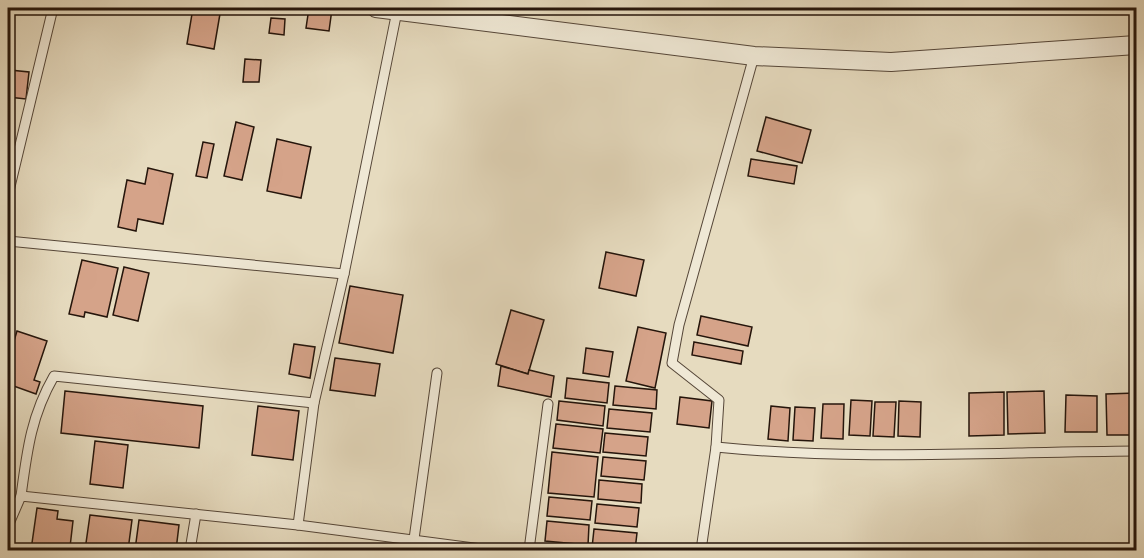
<svg xmlns="http://www.w3.org/2000/svg" width="1144" height="558" font-family="Cardo,serif">
<rect width="100%" height="100%" fill="#e6dbbf"/>
<filter id="stains"><feTurbulence type="fractalNoise" baseFrequency=".00333" numOctaves="4"/><feColorMatrix values="0 0 0 0 .2 0 0 0 0 .09 0 0 0 0 .02 0 0 0 .5 -.17"/></filter>
<radialGradient id="worn" r=".72"><stop offset=".6" stop-color="#630" stop-opacity="0"/><stop offset="1" stop-color="#630" stop-opacity=".3"/></radialGradient>
<g fill="#d5a389" stroke="#25150b" stroke-width="1.5">
<polygon points="193,8 221,8 214,49 187,44"/>
<polygon points="309,8 332,9 329,31 306,28"/>
<polygon points="271,18 285,19 284,35 269,33"/>
<polygon points="8,45 13,45 10,70 29,72 26,99 8,97"/>
<polygon points="245,59 261,60 259,82 243,82"/>
<polygon points="766,117 811,130 802,163 757,151"/>
<polygon points="236,122 254,127 242,180 224,176"/>
<polygon points="277,139 311,147 301,198 267,191"/>
<polygon points="203,142 214,144 207,178 196,176"/>
<polygon points="751,159 797,166 794,184 748,176"/>
<polygon points="148,168 173,174 163,224 138,219 136,231 118,227 127,180 145,184"/>
<polygon points="606,252 644,260 636,296 599,288"/>
<polygon points="82,260 118,268 107,317 85,312 84,317 69,314"/>
<polygon points="124,267 149,273 138,321 113,315"/>
<polygon points="350,286 403,295 393,353 339,343"/>
<polygon points="511,310 544,320 528,374 496,364"/>
<polygon points="701,316 752,327 748,346 697,335"/>
<polygon points="638,327 666,333 655,388 626,381"/>
<polygon points="17,331 47,341 34,380 40,382 36,394 8,384 8,361"/>
<polygon points="694,342 743,351 741,364 692,355"/>
<polygon points="294,344 315,347 310,378 289,374"/>
<polygon points="586,348 613,352 609,377 583,373"/>
<polygon points="335,358 380,364 375,396 330,390"/>
<polygon points="501,366 528,374 529,370 554,376 551,397 498,386"/>
<polygon points="567,378 609,383 607,403 565,398"/>
<polygon points="615,386 657,390 656,409 613,405"/>
<polygon points="65,391 203,406 199,448 61,433"/>
<polygon points="1044,391 1045,433 1008,434 1007,392"/>
<polygon points="1004,392 1004,435 969,436 969,393"/>
<polygon points="1136,393 1136,435 1107,435 1106,394"/>
<polygon points="1066,395 1097,396 1097,432 1065,432"/>
<polygon points="680,397 712,401 709,428 677,424"/>
<polygon points="851,400 872,401 870,436 849,435"/>
<polygon points="559,401 605,406 603,426 557,420"/>
<polygon points="899,401 921,402 920,437 898,436"/>
<polygon points="875,402 896,402 894,437 873,436"/>
<polygon points="823,404 844,404 843,439 821,438"/>
<polygon points="258,406 299,411 293,460 252,455"/>
<polygon points="771,406 790,408 788,441 768,439"/>
<polygon points="795,407 815,408 813,441 793,440"/>
<polygon points="609,409 652,413 650,432 607,428"/>
<polygon points="556,424 603,429 600,453 553,448"/>
<polygon points="605,433 648,437 646,456 603,452"/>
<polygon points="95,441 128,445 123,488 90,484"/>
<polygon points="552,452 598,457 594,497 548,493"/>
<polygon points="603,457 646,461 644,480 601,476"/>
<polygon points="599,480 642,484 641,503 598,499"/>
<polygon points="549,497 592,501 590,520 547,516"/>
<polygon points="597,504 639,508 637,527 595,523"/>
<polygon points="37,508 58,511 57,519 73,521 70,547 53,545 53,550 31,550"/>
<polygon points="90,515 132,520 128,550 85,550"/>
<polygon points="139,520 179,525 176,550 135,550"/>
<polygon points="547,521 589,525 588,545 545,541"/>
<polygon points="594,529 637,533 635,550 592,548"/>
</g>
<g fill="none" stroke-linecap="round" stroke-linejoin="round">
<g stroke="#554638" stroke-width="11">
<g id="lane">
<path d="M754,56L679,325L672,363L719,400L716,447C855,461 997,452 1136,451"/>
<polyline points="8,195 53,8"/>
<polyline points="8,241 344,274"/>
<path d="M21,496C27,451 31,416 54,376L314,403"/>
<polyline points="298,525 314,403 344,274 397,11"/>
<polyline points="8,526 21,496 298,525 489,550"/>
<polyline points="414,539 437,373"/>
<polyline points="190,550 196,514"/>
<polyline points="529,550 548,404"/>
<polyline points="701,550 716,447"/>
</g>
</g>
<g stroke="#554638" stroke-width="20">
<polyline id="street" points="376,8 754,56 891,62 1136,45"/>
</g>
<use href="#lane" stroke="#efe8d5" stroke-width="9"/>
<use href="#street" stroke="#efe8d5" stroke-width="18"/>
</g>
<rect width="1144" height="558" fill="none" stroke="#e6dbbf" stroke-width="30"/>
<rect x="9" y="9" width="1126" height="540" fill="none" stroke="#25150b" stroke-width="3"/>
<rect x="15" y="15" width="1114" height="528" fill="none" stroke="#25150b" stroke-width="1.5"/>
<rect width="100%" height="100%" filter="url(#stains)"/>
<rect width="100%" height="100%" fill="url(#worn)"/>
</svg>
